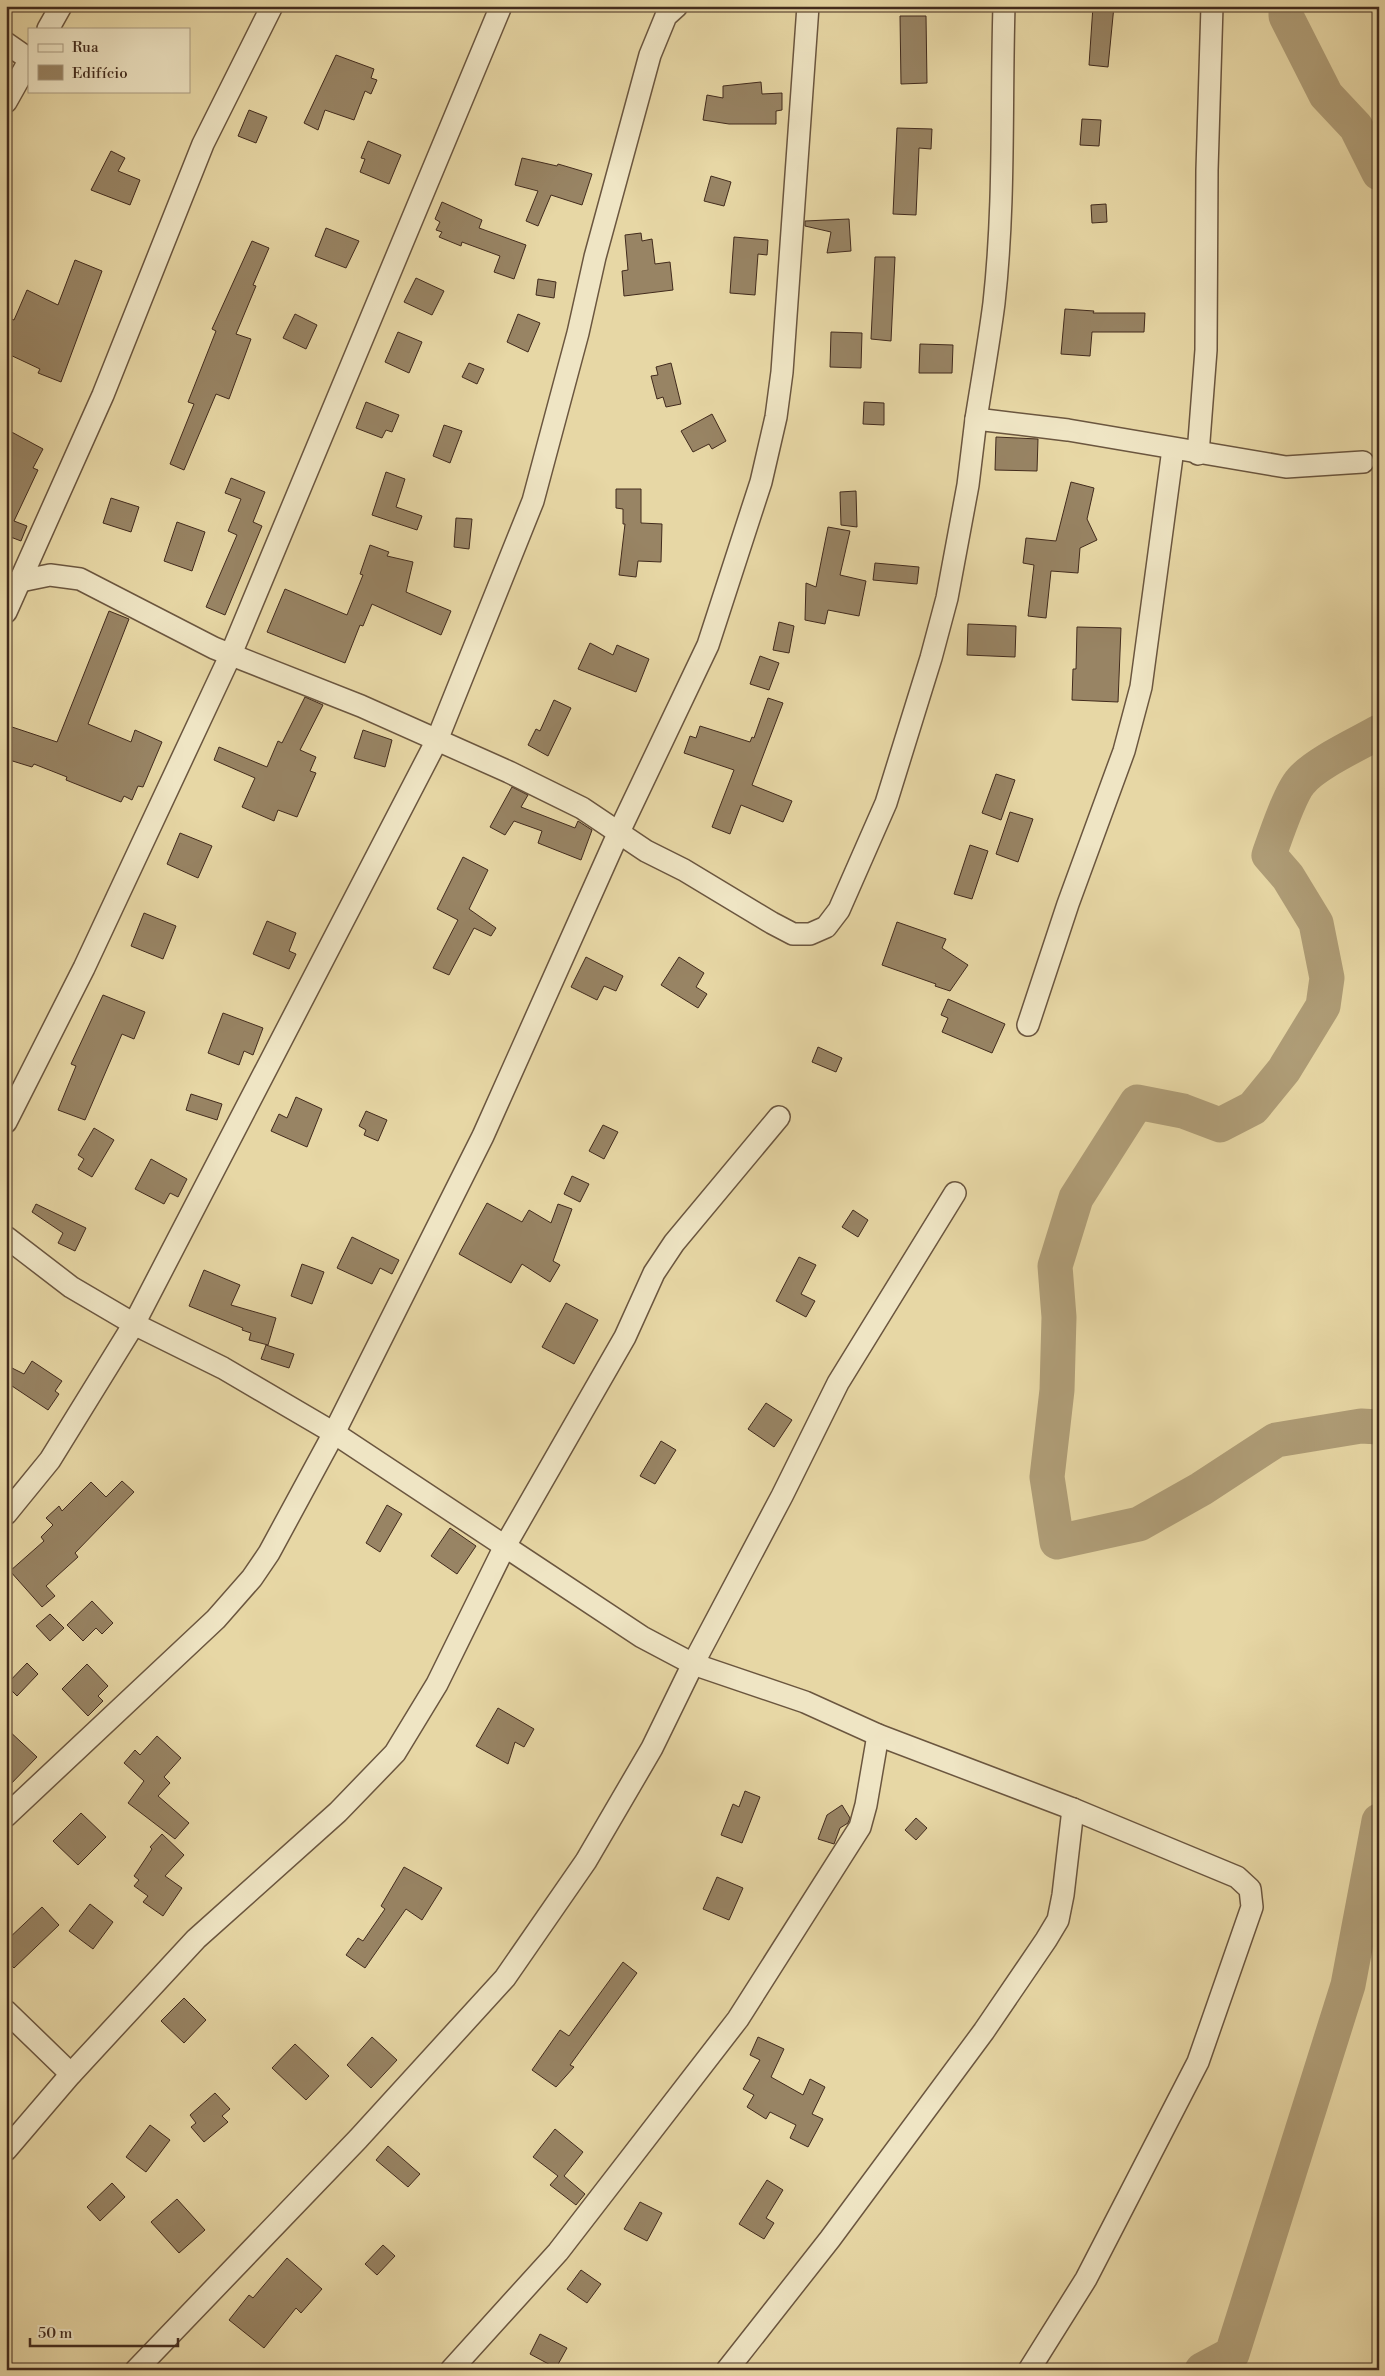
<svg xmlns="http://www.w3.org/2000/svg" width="1385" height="2376" font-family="'Libre Bodoni',serif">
<rect width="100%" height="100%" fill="#e7d7a5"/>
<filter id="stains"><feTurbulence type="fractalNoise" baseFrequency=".004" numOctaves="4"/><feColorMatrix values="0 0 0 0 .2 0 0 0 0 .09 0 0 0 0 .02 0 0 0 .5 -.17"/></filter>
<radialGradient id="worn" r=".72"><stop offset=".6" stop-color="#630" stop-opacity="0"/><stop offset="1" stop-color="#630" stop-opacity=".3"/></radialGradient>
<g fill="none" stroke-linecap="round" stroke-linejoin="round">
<g stroke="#af9d77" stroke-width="35">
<polyline points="1286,6 1286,16 1326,95 1356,127 1379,173"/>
<path d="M1379,732C1358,744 1316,763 1301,781C1290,793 1275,838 1269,855L1288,877L1316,923L1327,978L1323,1006L1284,1070L1253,1108L1220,1125L1183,1111L1137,1102L1076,1198L1055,1266L1059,1317L1057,1390L1047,1477L1057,1542L1139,1524L1201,1489L1276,1440L1361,1426L1379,1427"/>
<polyline points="1202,2370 1232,2354 1348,1985 1379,1821"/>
</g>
</g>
<g fill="#988464" stroke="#422b1d">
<polygon points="1093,6 1114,6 1108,67 1089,65"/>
<polygon points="900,16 926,16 927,83 901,84"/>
<polygon points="336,55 374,69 371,78 377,80 371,94 365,91 354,120 325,110 318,130 304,123"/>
<polygon points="761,82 762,94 782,93 782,110 776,111 776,124 729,124 703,120 707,95 723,98 723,86"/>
<polygon points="249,110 267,117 256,143 238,136"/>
<polygon points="1082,119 1101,120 1099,146 1080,145"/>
<polygon points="897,128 932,129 931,149 919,148 916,215 893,214"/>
<polygon points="368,141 401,155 389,184 360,172 365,159 361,158"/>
<polygon points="111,151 125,158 118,171 140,180 130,205 91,190"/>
<polygon points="522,158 557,166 558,164 592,174 582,205 551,195 538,226 526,221 538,191 515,185"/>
<polygon points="711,176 731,182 724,206 704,201"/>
<polygon points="442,202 482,220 479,228 526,245 514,279 494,272 500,256 462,242 461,246 439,237 442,232 436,230 440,222 435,219"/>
<polygon points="1106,204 1107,222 1092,223 1091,205"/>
<polygon points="849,219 851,251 827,253 831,232 805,226 805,221"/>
<polygon points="326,228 359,241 346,268 315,256"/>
<polygon points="641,233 642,241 652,239 655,264 670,262 673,290 624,296 622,271 628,270 625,235"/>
<polygon points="734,237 768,240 767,255 758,254 755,295 730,293"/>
<polygon points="252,241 269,248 253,285 256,286 236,334 251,339 229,399 216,394 184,470 170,464 194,404 188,402 216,331 212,329"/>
<polygon points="875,257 895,257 891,341 871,339"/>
<polygon points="75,260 102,271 61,382 38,373 40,369 6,353 6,317 14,320 27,290 58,305"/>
<polygon points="416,278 444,291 432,315 404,302"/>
<polygon points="538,279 556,282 554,298 536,295"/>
<polygon points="1065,309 1094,311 1093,313 1145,313 1144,332 1092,332 1090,356 1061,354"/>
<polygon points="295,314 317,325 306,349 283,338"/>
<polygon points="518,314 540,323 528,352 507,342"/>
<polygon points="398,332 422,342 409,373 385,362"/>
<polygon points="831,332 862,333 861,368 830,367"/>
<polygon points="920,344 953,345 952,373 919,373"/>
<polygon points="469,363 484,369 477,384 462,377"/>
<polygon points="671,363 681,404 666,407 663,397 657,399 651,376 658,375 656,367"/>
<polygon points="366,402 399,415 392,432 386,430 382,438 356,428"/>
<polygon points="864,402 884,403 884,425 863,424"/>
<polygon points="712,414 726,441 712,449 709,444 693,452 681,431"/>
<polygon points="444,425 462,431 450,463 433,456"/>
<polygon points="6,429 43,449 33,468 38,470 14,521 27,526 21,541 8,536 6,539"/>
<polygon points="996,437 1038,439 1037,471 995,470"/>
<polygon points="386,472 405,479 396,507 422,516 417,530 372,515"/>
<polygon points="231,478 265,492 253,522 262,526 225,615 206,607 237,535 228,531 241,499 225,493"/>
<polygon points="1071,482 1094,488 1087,519 1097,540 1080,548 1078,573 1051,571 1046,618 1028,616 1034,565 1023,563 1026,538 1056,541"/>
<polygon points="616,489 641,489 641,523 662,524 661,562 638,561 636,577 619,575 625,524 623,524 623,509 616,508"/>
<polygon points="856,491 857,527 841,525 840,492"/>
<polygon points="111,498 139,507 131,532 103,523"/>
<polygon points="456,518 472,519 469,549 454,547"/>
<polygon points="177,522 205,532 192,571 164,561"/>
<polygon points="828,527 850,531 840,575 866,581 859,616 828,610 825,624 805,620 806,583 816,587"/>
<polygon points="370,545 389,552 387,556 413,562 406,592 451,611 441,635 372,604 363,626 360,625 345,663 267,632 285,589 347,615 363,575 360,574"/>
<polygon points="875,563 919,567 917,584 873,580"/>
<polygon points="109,611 129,619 88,724 131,742 135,730 162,742 143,787 138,786 132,800 124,796 121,802 66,780 67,777 34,764 32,767 6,759 6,725 57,742"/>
<polygon points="779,622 794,626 789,653 773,650"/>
<polygon points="968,624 1016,626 1015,657 967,655"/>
<polygon points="1077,627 1121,628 1118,702 1072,700 1073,669 1076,669"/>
<polygon points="590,643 613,655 617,645 649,659 636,692 578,669"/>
<polygon points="760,656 779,663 769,690 750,684"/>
<polygon points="305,697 323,705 300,750 316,757 310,771 316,773 297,817 278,810 274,821 242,807 255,778 214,760 219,747 267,767 278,741 282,743"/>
<polygon points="768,698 783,703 752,785 792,801 783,822 741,805 730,834 712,827 734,770 684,753 690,736 696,738 700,726 750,742 752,737 754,738"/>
<polygon points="554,700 571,708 548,756 528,745 536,729 540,731"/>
<polygon points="363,730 392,740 385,767 354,758"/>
<polygon points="996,774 1015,780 1001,820 982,813"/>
<polygon points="512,787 528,795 521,807 575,828 578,821 592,830 581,860 538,843 542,831 514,821 505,835 490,827"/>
<polygon points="1010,812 1033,819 1018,862 996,854"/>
<polygon points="180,833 212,846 198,878 167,864"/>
<polygon points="970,845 988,851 972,899 954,894"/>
<polygon points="463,857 488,870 469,909 496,928 491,936 474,928 449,975 433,968 458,920 437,909"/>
<polygon points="144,913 176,926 163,959 131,946"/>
<polygon points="267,921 296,933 289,951 296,954 289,969 253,954"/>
<polygon points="897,922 946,939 942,948 968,965 950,991 935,986 936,984 882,965"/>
<polygon points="586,957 623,976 616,991 604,986 597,1000 571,987"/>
<polygon points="679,957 704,973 696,987 707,994 698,1008 661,985"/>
<polygon points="103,995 145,1012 134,1039 122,1034 85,1120 58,1110 76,1066 71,1064"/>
<polygon points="948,999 1005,1024 992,1053 942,1032 948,1018 941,1015"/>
<polygon points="223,1013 263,1028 253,1055 244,1051 239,1065 208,1053"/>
<polygon points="818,1047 842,1058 836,1072 812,1062"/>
<polygon points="191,1094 222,1104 217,1120 186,1110"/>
<polygon points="296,1097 322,1109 307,1147 271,1131 279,1114 287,1118"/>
<polygon points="366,1111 387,1120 378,1141 364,1135 366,1130 359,1126"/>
<polygon points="603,1125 618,1132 604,1159 589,1151"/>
<polygon points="94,1128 114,1140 92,1177 78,1169 84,1159 78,1155"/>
<polygon points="151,1159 187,1179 178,1197 170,1193 164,1204 135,1189"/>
<polygon points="572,1176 589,1184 580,1202 564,1194"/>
<polygon points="487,1203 522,1222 529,1210 551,1223 558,1204 572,1209 553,1261 560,1265 550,1282 522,1264 511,1283 459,1254"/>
<polygon points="36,1204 86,1228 75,1251 58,1243 63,1233 32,1212"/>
<polygon points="853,1210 868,1220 858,1237 842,1227"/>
<polygon points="352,1237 399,1260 392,1274 380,1268 372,1284 337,1268"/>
<polygon points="799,1257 816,1265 801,1294 815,1301 806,1317 776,1301"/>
<polygon points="302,1264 324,1272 312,1304 291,1296"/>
<polygon points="204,1270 240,1285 231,1305 276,1318 268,1345 249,1340 251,1333 242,1330 243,1328 189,1306"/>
<polygon points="566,1303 598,1320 574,1364 542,1347"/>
<polygon points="266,1345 294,1354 289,1368 261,1359"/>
<polygon points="32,1361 62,1381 55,1391 59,1394 48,1410 6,1382 6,1365 24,1374"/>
<polygon points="766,1403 792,1420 774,1447 748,1429"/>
<polygon points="661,1441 676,1450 655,1484 640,1476"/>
<polygon points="122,1481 134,1492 75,1553 78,1557 46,1586 55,1596 42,1607 10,1571 44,1541 41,1537 53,1525 46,1518 59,1506 62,1511 91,1482 106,1497"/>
<polygon points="387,1505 402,1514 380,1552 366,1543"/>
<polygon points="450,1528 476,1546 457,1574 431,1556"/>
<polygon points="92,1601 113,1623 102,1634 96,1628 83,1641 67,1625"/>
<polygon points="50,1614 64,1628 50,1641 36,1626"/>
<polygon points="27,1663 38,1674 17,1696 6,1685"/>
<polygon points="87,1664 108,1686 98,1696 103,1701 88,1716 62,1689"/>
<polygon points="498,1708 534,1729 524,1747 515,1742 508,1764 476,1746"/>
<polygon points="6,1728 37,1757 6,1789"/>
<polygon points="157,1736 181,1758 164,1777 170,1783 158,1796 189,1823 175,1839 128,1803 144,1781 124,1763 135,1750 140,1755"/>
<polygon points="745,1791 760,1797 742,1843 721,1835 733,1804 739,1807"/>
<polygon points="842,1805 850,1818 848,1823 840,1828 834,1844 818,1839 827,1815"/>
<polygon points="81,1813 106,1837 78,1865 53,1841"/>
<polygon points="916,1818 927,1828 916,1840 905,1830"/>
<polygon points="162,1834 184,1855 165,1876 182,1888 163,1916 143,1902 148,1896 134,1886 139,1880 134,1876 152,1849 150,1847"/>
<polygon points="404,1867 442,1888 422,1920 406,1909 365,1968 346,1955 358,1938 363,1941 385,1909 381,1906"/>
<polygon points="717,1877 743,1888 729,1920 703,1909"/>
<polygon points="90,1904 113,1922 93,1949 69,1931"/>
<polygon points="42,1907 59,1925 14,1968 6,1960 6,1941"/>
<polygon points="623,1962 637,1973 570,2065 574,2067 556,2087 532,2070 560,2030 569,2036"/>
<polygon points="184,1998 206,2020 184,2043 161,2021"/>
<polygon points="372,2037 397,2060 371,2088 347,2065"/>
<polygon points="758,2037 784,2049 771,2077 803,2095 810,2079 825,2087 812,2114 823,2119 808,2147 790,2138 796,2125 770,2112 766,2119 747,2107 754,2095 743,2089 760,2060 750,2055"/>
<polygon points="295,2044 329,2076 306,2100 272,2068"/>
<polygon points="215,2093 230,2109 222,2116 228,2122 204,2142 191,2127 196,2123 190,2115"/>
<polygon points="150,2125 170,2140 146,2172 126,2157"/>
<polygon points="555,2129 583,2152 564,2176 585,2194 576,2205 550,2185 558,2176 533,2157"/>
<polygon points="388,2146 420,2174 408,2187 376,2160"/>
<polygon points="767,2180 783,2190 766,2218 774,2223 764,2239 739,2224"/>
<polygon points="112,2183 125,2197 100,2221 87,2207"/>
<polygon points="177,2199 205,2230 179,2253 151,2222"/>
<polygon points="640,2202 662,2213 647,2241 624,2229"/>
<polygon points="383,2245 395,2256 377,2275 365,2264"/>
<polygon points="287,2258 322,2289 301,2313 296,2308 264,2348 229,2320 249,2295 253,2298"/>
<polygon points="581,2270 601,2284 587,2303 567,2289"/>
<polygon points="540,2334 567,2348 556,2368 530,2354"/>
</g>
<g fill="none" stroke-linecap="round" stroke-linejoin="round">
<g stroke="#6b563f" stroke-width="24">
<g id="street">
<polyline points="48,29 61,6"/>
<polyline points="6,43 29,59"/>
<polyline points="6,102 29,61"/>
<path d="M976,419C982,381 989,342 994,303C1005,204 1001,105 1004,6"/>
<polyline points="1198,454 1206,350 1207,170 1212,6"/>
<polyline points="6,584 50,575 80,579 214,648 361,706 509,772 582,808 646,851 684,870 772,923 793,934 810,934 826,927 839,910 886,803 931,658 947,598 968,485 976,419 1068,430 1286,467 1363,462"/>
<polyline points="6,612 103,395 203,144 272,6"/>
<polyline points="1028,1025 1068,904 1124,751 1141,687 1173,449"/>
<polyline points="6,1122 84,968 231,654 501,6"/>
<polyline points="6,1237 71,1287 134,1324 223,1368 334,1433 642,1637 693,1664 805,1702 878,1735 1073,1809 1237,1877 1250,1889 1252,1907 1198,2062 1086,2279 1029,2370"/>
<polyline points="6,1514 50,1460 134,1324 437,740 533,501 578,333 595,257 650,55 666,16 677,6"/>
<polyline points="6,1816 216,1619 252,1578 269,1553 334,1433 483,1136 618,834 708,645 761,482 776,417 782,372 808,6"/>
<polyline points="6,2011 71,2074"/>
<polyline points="6,2150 71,2074 196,1939 338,1812 395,1753 437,1684 505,1546 625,1337 654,1273 674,1243 779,1117"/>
<polyline points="136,2370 358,2139 505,1978 586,1861 652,1748 693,1664 782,1496 838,1383 955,1193"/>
<polyline points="451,2370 558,2252 738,2019 860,1827 866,1805 878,1735"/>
<polyline points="727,2370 830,2239 984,2031 1046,1940 1058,1920 1063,1895 1073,1809"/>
</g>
</g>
<use href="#street" stroke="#efe5c4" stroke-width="21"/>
</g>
<rect width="1385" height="2376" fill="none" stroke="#e7d7a5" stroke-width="25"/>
<rect x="8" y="8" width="1370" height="2361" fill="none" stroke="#422b1d" stroke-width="2.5"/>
<rect x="12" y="12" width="1360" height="2351" fill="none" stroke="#422b1d"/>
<rect x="28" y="28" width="162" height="65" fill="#efe5c4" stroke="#aa9b81"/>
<rect x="38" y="44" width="25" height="8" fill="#efe5c4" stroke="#aa9b81"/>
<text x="72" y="52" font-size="15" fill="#422b1d">Rua</text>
<rect x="38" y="65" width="25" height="15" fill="#988464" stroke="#aa9b81"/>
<text x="72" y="78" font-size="15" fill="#422b1d">Edifício</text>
<path d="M30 2338v8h148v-8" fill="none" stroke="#422b1d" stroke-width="2.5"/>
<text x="38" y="2338" font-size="15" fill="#422b1d" stroke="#efe5c4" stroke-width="4" paint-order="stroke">50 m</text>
<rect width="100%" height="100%" filter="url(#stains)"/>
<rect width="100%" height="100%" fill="url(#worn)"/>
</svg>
